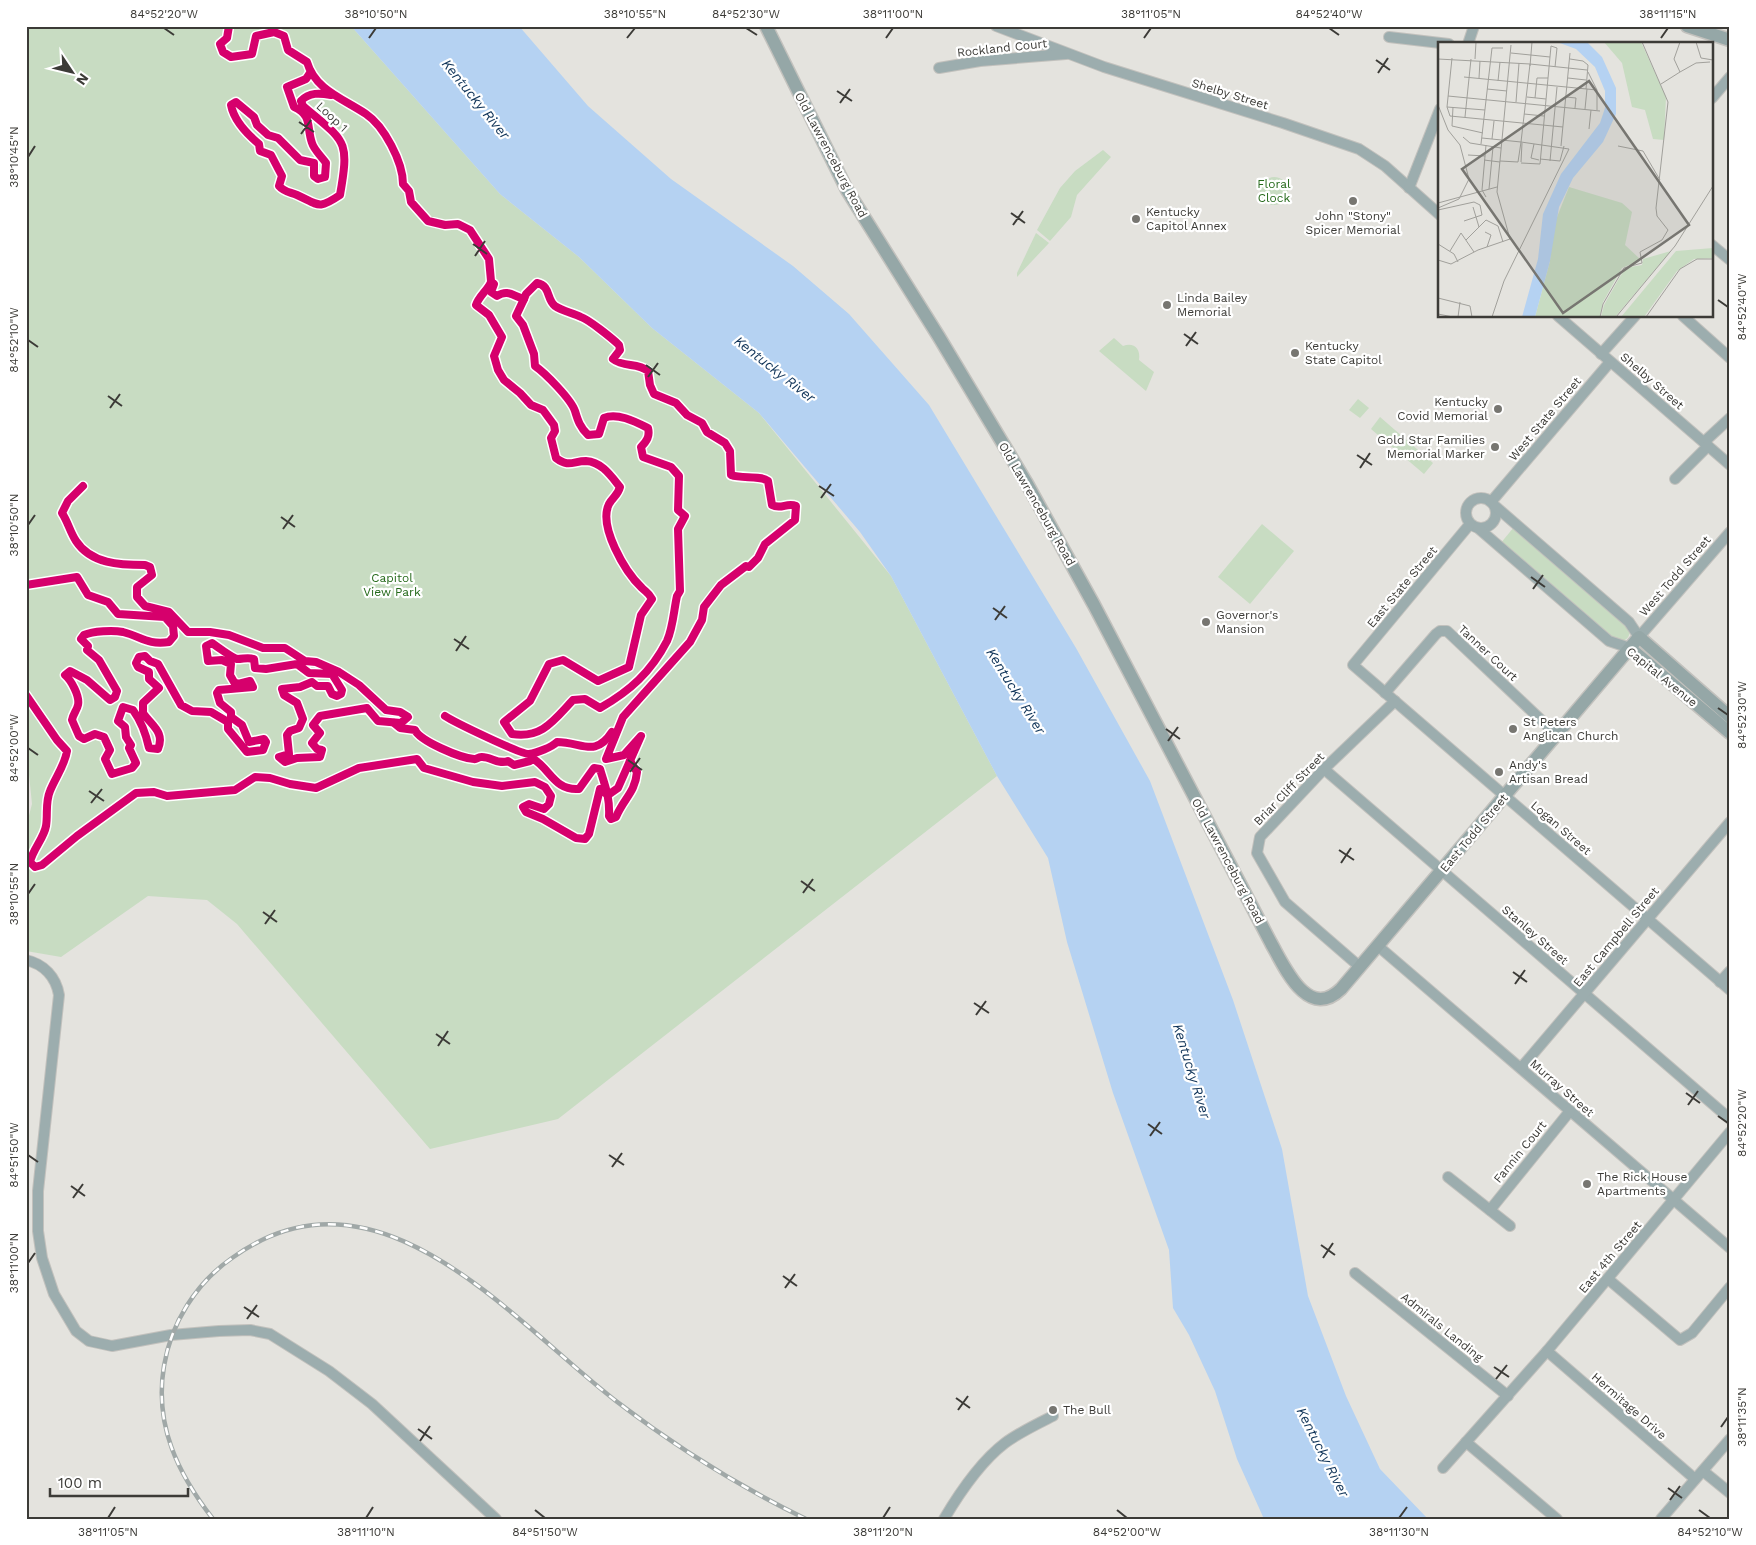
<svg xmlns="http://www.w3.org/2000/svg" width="1756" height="1545" font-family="'Work Sans',sans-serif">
<rect width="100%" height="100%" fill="#e4e3de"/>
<g fill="#c8dcc2">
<polygon points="26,26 351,26 500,194 579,257 652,328 759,413 891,576 997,776 558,1119 430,1149 237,924 207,900 148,896 61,957 26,951 26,827 32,804 26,745"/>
<polygon points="1103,150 1111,157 1077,195 1071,217 1050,241 1037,230 1060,188 1075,171"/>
<circle cx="1274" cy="191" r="14"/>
<polygon points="1036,233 1049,243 1017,277 1017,273"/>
<path d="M1114,338L1123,346C1133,342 1141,348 1139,360L1154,372L1146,391L1099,351Z"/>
<polygon points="1358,399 1369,408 1360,418 1349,410"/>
<polygon points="1380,417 1433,463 1424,474 1371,429"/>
<polygon points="1262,524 1294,551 1250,604 1218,577"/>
<path d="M1514,527L1627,624L1630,631C1629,640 1624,641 1616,642L1500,544Z"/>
</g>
<polygon fill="#b5d2f2" points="351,26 519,26 588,106 671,179 793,266 849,314 929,405 1076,648 1150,781 1233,1000 1282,1149 1308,1296 1346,1396 1380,1469 1428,1519 1264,1519 1237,1459 1215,1391 1189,1335 1173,1308 1169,1250 1113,1093 1067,942 1048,858 997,776 891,576 860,532 759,413 652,328 579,257 500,194"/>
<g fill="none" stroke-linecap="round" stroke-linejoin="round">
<g stroke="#c2c1bd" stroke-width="12">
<g id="minor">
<polyline points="996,26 1104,67 1283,123 1359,149 1385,166 1440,215"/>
<polyline points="1389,37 1449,44"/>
<polyline points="1468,44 1474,26"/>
<polyline points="939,68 980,61 1066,54"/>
<polyline points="1712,98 1730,77"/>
<polyline points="1409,188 1440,109"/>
<polyline points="1712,245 1730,260"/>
<polyline points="1558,316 1730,465"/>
<polyline points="1683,316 1730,358"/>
<polyline points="1601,354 1635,316"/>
<polyline points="1704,442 1730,418"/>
<polyline points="1675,479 1708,446"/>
<circle cx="1481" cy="513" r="15"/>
<polyline points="1491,502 1610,362"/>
<polyline points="1495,506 1629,622 1639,637 1730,532"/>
<polyline points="1470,524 1353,665 1730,990"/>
<polyline points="1478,528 1609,641 1630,648"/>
<polyline points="1385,693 1436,634 1440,631 1447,631 1556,734"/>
<polyline points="1324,769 1730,1119"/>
<polyline points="1378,946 1730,1248"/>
<path d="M26,960C44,964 56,977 59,995L38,1191V1231L42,1258L54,1294L76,1331L89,1341L112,1346L171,1335L219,1331L250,1330L270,1334L329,1371L372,1404L496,1519"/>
<polyline points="1360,967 1285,902 1257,853 1260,837 1324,769 1395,701"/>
<polyline points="1720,982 1730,971"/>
<polyline points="1521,1068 1730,822"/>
<polyline points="1448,1177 1510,1226"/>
<polyline points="1490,1210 1570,1111"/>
<polyline points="1355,1273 1508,1396"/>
<polyline points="1608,1279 1680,1340 1692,1333 1730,1287"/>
<polyline points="1547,1351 1695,1479"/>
<polyline points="1466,1442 1557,1519"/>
<polyline points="1443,1468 1547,1351 1730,1132"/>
<polyline points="1703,1471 1730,1493"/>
<path d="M944,1519C960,1492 980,1462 1005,1443C1020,1432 1037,1424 1053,1416"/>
<polyline points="1661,1519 1730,1439"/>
</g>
</g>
<g stroke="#c2c1bd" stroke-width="15">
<g id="major">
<path d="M766,26L847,190L939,337L1026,482L1094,605L1271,943C1285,968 1308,1021 1341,989L1639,637L1730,717"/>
<polyline points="1687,26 1730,40"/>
<polyline points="1630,648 1730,733"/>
</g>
</g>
<use href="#minor" stroke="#9cadae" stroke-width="10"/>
<use href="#major" stroke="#95a7a7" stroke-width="12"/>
<g stroke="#a0a8a7" stroke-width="4.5">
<path id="rail" d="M213,1519C178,1474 154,1425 164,1366C171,1323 196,1283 232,1258C377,1153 510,1319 616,1401C676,1447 738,1486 806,1519"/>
</g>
<use href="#rail" stroke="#fff" stroke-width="2.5" stroke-dasharray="8" stroke-linecap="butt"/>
<g stroke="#fff" stroke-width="11">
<g id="cycleway">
<path d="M310,73L306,79L287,87L294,107C313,116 306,126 312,143C314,150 322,157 326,163L325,177L318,179L314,176V163L300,160L278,138L268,135L257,125L254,117L236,102L231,105C234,121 247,134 259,144L260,151L271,155L282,176L279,186C284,192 290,192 297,195C319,205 318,210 340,195C350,138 345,142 303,106L301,101C309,92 320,93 331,95"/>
<path d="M491,282C487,291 479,296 476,305L489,315L502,337L494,356L498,370L504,380L520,393L531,405L543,410L554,425L555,431L551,438L556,458C569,468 573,461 586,461C602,462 611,476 620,487C618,495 613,497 609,504C598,526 625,572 642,588C646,592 649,593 652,599L641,615L629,667L598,681L563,660L549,664L530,701L504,722L512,734C542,739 554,720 573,700L585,699L600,708C630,691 651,672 667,641C673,628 674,609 677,596L680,591L678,529L685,516L678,510L679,476L671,467L643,457L641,447C647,441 650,436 648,428C636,422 617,412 604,418L599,434L588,435C580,427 578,421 575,411C571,399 545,373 535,366L534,354L523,325L516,316L524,299"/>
<path d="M26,585L77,577L88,595L108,602L118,614L165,617L173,626L174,636L169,642C147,645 142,637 123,632C113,630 93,631 84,635L81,639L88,646L87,650L99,660L117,691L115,697L110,700L87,680L70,671L65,675C71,680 80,696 78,705C77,710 73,714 72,720L79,736L84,739L95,734L104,737L110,750L105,759L112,774L132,768L136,763L129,748L131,745L126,737L125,727L118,721L123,707L133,710C141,721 146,734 149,748L158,749C165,732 152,726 143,713V703L159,688L149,679V672L138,667L136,663L139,657L145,656L150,661L158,664L181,705L192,711L211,712L228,722V729L247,752L263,750L266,742L264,739L249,742L242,725L231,717V712L220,703L217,693L219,690L253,687L250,681L238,684L234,682L230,675L231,664L222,660L208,661L206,646L212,643C216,646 233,658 237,659C244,659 247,657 254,659L255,668L266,669L297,664L309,673L332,674L342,690L341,694L337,696L332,694L328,686H317L312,682L300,687L282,689L284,695L297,703L303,719L299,728L290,731L287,735L289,754L279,757L285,762L297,758L320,757L322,750L317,749L312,743L320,733L313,725L320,716L367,708L378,721L401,723L408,717L400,712L386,710L359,685L339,672L316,662L305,661L285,648H263L229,635L210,632H188L169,612L145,606L137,597V587L152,575L150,567L145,565C120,565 91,564 76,541C70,532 68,522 62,513L68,501L83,486"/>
<path d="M26,695L57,740L67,751C65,765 55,778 50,791C45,803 48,814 46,826C44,838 33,849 30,862L35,867L42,865L77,836L136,793L154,792L167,796L235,790L255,777L270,778L290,784L316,788L359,768L417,759L424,768L473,782L502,786L535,782L545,787L551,796L549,804L544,809L529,804L523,807L526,812L543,819L576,838L585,839L589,834L600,789L608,795L618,788L641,736L624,755L606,759L623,717L690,642L702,620L704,607L721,585L746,566L749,567L758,558L765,544L795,520L796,506C787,502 781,510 772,505L768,481C760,475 742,479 731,475L730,451L725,443L707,432L702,423L687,415L676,403L654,394L650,385L648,371C637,362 624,368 613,359L620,350L619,345C613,339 588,319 581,317C573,313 562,311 555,306C546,299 551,286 537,283L526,294L524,299C513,296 508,289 497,296L491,292L494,284L491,281L489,259L470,230L458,224L445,225L428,221L411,202L409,191L403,184C403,162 384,126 366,114C344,99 315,90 307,62L288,50L284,36L274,32L256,36L252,54L231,57L223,52L220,44L227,38L229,26"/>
<path d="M445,716C454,722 520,754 529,754C537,753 552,747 557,742C582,742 595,758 612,732"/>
<path d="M394,723L400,728L415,730C420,741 460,758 474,759C476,760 478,757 481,757C490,756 498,765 508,761L514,765L530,761L532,758C550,768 554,791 579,789L594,768L600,769C605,786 610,797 609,816L611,819L616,817C624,798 635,793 637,772L630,761"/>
</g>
</g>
<use href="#cycleway" stroke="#d6006c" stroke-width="8"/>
</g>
<path fill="none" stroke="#3c3b37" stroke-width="2" d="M164,28L174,35M746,28L757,35M1329,28L1339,35M369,38L376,28M627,38L635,28M886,38L893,28M1144,38L1151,28M1661,38L1668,28M1376,60L1390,70M1378,73L1388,58M837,91L852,101M840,103L850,89M299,122L314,132M301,134L311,120M28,157L35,146M1011,213L1025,223M1013,225L1023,211M473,244L487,254M475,256L485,241M1718,300L1728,307M1184,334L1198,344M28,340L38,347M1186,346L1196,332M646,365L660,375M648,377L658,363M108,396L122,406M110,408L120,394M1357,455L1372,465M1360,468L1370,453M819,486L834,496M821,498L831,484M281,517L295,527M28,525L35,515M283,529L293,515M1531,577L1545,587M1533,589L1543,575M993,608L1007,618M995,620L1005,606M454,639L469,649M456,651L466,636M1718,708L1728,715M1166,729L1180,739M1168,741L1178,727M28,748L38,755M628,760L642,770M630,772L640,758M89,791L104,801M91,803L102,789M1339,850L1354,860M1341,863L1351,848M801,881L815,891M803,893L813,879M28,894L35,884M263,912L277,922M265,924L275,910M1513,972L1527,982M1515,984L1525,970M974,1003L989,1013M976,1015L986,1001M436,1034L450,1044M438,1046L448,1031M1686,1093L1700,1103M1688,1105L1698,1091M1718,1116L1728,1123M1148,1124L1162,1134M1150,1136L1160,1122M28,1155L38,1162M609,1155L624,1165M612,1167L622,1153M71,1186L85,1196M73,1198L83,1184M1321,1245L1335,1255M1323,1258L1333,1243M28,1263L35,1253M783,1276L797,1286M785,1288L795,1274M244,1307L259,1317M247,1319L257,1305M1494,1367L1509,1377M1496,1379L1507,1365M956,1398L970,1408M958,1410L968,1396M1721,1427L1728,1417M418,1429L432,1439M420,1441L430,1426M1668,1488L1682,1498M1670,1500L1680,1486M535,1510L545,1518M1117,1510L1127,1518M1699,1510L1710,1518M108,1518L115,1507M366,1518L373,1507M883,1518L890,1507M1399,1518L1407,1507"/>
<g fill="#777671" stroke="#fff" stroke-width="2">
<circle cx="1353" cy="201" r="5"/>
<circle cx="1136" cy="219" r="5"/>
<circle cx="1167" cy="305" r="5"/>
<circle cx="1295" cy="353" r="5"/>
<circle cx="1498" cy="409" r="5"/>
<circle cx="1495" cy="447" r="5"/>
<circle cx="1206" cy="622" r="5"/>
<circle cx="1513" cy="729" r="5"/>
<circle cx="1499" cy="772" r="5"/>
<circle cx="1587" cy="1184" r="5"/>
<circle cx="1053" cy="1410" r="5"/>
</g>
<g text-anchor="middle" stroke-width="4.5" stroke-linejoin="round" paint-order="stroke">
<g font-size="12" fill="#3c3b37" stroke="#fff">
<text transform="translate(1002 48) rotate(-6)" y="4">Rockland Court</text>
<text transform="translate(1230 94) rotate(17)" y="4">Shelby Street</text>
<text transform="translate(332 117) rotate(43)" y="4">Loop 1</text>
<text transform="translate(831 155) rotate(62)" y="4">Old Lawrenceburg Road</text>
<text transform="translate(1652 381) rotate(41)" y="4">Shelby Street</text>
<text transform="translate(1545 419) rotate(-50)" y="4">West State Street</text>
<text transform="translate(1037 504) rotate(60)" y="4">Old Lawrenceburg Road</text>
<text transform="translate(1675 576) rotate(-49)" y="4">West Todd Street</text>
<text transform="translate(1402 587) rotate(-50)" y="4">East State Street</text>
<text transform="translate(1488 653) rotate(43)" y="4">Tanner Court</text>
<text transform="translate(1662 677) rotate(39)" y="4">Capital Avenue</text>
<text transform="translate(1289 789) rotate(-46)" y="4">Briar Cliff Street</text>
<text transform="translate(1561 828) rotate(41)" y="4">Logan Street</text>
<text transform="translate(1474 833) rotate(-50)" y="4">East Todd Street</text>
<text transform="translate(1228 861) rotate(62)" y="4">Old Lawrenceburg Road</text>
<text transform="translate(1535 935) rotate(41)" y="4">Stanley Street</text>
<text transform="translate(1616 937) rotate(-50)" y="4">East Campbell Street</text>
<text transform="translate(1562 1088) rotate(41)" y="4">Murray Street</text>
<text transform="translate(1520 1152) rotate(-51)" y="4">Fannin Court</text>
<text transform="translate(1610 1257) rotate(-50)" y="4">East 4th Street</text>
<text transform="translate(1442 1327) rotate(39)" y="4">Admirals Landing</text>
<text transform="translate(1629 1406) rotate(41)" y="4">Hermitage Drive</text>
</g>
<g font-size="12" fill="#25691a" stroke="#fff">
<text x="1274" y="188">Floral<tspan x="1274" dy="14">Clock</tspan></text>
<text x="392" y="582">Capitol<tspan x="392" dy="14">View Park</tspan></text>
</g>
<g font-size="12" fill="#3c3b37" stroke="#fff" text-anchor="start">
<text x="1146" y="216">Kentucky<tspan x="1146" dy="14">Capitol Annex</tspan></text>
<text x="1353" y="220" text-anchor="middle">John "Stony"<tspan x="1353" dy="14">Spicer Memorial</tspan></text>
<text x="1177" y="302">Linda Bailey<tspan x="1177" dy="14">Memorial</tspan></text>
<text x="1305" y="350">Kentucky<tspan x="1305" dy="14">State Capitol</tspan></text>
<text x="1488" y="406" text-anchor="end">Kentucky<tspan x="1488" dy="14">Covid Memorial</tspan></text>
<text x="1485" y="444" text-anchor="end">Gold Star Families<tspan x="1485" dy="14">Memorial Marker</tspan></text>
<text x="1216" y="619">Governor's<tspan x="1216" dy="14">Mansion</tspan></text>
<text x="1523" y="726">St Peters<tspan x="1523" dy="14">Anglican Church</tspan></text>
<text x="1509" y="769">Andy's<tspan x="1509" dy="14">Artisan Bread</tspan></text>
<text x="1597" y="1181">The Rick House<tspan x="1597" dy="14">Apartments</tspan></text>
<text x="1063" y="1414">The Bull</text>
</g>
<g font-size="14" font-style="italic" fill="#0f3358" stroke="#fff">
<text transform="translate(476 99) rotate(51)" y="5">Kentucky River</text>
<text transform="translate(775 369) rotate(38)" y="5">Kentucky River</text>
<text transform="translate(1016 691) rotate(58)" y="5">Kentucky River</text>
<text transform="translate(1192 1071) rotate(73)" y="5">Kentucky River</text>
<text transform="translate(1323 1452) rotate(63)" y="5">Kentucky River</text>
</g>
</g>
<g transform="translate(1438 42)">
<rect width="275" height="275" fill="#e4e3de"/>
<path d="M166,0H203L228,55L226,98L215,97L207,68L194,65L184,21ZM131,145L184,161L194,170L187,203L203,218L184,226L165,260L162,275H97L112,219L115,185ZM275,206V216L256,217L239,229L206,275H183L238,209ZM233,209L177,275H163L166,263L187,226L204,223L205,217Z" fill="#c8dcc2"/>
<path d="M119,0H149L164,15L178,46V72L165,100L135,136L121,165L112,219L97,275H84L100,217L105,172L123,132L162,81L167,66V49L157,25L138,7Z" fill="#b5d2f2"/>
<path fill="none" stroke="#a1a09b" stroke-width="1" d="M242,0L236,17L242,30L258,21L272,20M258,0L263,16L275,18M113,4L119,6L117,25M73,11L112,15M14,16L9,65L12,74L125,85M0,17L92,22M37,17L38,0M132,17L145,19L150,23L148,47M92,22L149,28M92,24L94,0M150,30L159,48V68M26,35L159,48M41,36L42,19M130,36L148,38M60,39L62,20M223,42L242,30M49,47L69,49M10,54L162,69M89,55L108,57M128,55L138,56L137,66M97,56L99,36H110M78,60L81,21M0,63L10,88L22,103L31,137L21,157L0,166M9,65L47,68M15,65L14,84L45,91M147,67L149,47M86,72L106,74M27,75L33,17M151,87L153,68M25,95L32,101L63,106M44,96L83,100L80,120M54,97L56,79M43,102L54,6H65M96,102L93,116L101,118M123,104L132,11M180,104L205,109L222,138M30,113L47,114M102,117L122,119L126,104M46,118L62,120M62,119L80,120M112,119L119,45M83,120L84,101M83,121L102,122L113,4M51,147L55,105M48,155L44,148L48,103M0,161L59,145M35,165L41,185M0,168L36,160L42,163L44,173L26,179M47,190L53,193L49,205M28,198L48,178L60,184L65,200M0,202L16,212L20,220M12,209L23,191L36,210M0,218L13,222L40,208L72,197L59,150L73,3M0,256L32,264L34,275M0,272L15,275M20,275L22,260M54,275L66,239L131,107L83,100L92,22M162,275L165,262L186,226L204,221L202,210L224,198L230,188L219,174L218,166L230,60L204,0M178,275L237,204L275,144M208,275L242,227L259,217H275"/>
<path fill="#777671" fill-opacity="0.15" stroke="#777671" stroke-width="2.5" d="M151,39L251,183L125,271L24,127Z"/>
<rect width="275" height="275" fill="none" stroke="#3c3b37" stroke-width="2.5"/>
</g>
<rect width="1756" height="1545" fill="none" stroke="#ffffff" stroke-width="55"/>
<g transform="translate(72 72) rotate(125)" stroke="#ffffff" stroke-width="4" paint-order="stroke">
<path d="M0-4L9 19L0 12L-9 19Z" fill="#3c3b37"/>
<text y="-8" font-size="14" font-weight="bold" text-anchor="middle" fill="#3c3b37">N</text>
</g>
<path d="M50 1488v8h138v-8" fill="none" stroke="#3c3b37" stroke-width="2.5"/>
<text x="58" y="1488" font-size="15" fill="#3c3b37" stroke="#ffffff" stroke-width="4" paint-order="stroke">100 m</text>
<rect x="28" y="28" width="1700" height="1490" fill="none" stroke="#3c3b37" stroke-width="2"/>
<g font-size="12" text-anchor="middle" fill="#3c3b37">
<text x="164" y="18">84°52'20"W</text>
<text x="376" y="18">38°10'50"N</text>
<text x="635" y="18">38°10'55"N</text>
<text x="746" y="18">84°52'30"W</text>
<text x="893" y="18">38°11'00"N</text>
<text x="1151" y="18">38°11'05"N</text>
<text x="1329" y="18">84°52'40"W</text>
<text x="1668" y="18">38°11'15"N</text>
<text transform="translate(14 157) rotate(-90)" y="4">38°10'45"N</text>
<text transform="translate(1742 307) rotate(-90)" y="4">84°52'40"W</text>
<text transform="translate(14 340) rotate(-90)" y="4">84°52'10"W</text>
<text transform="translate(14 525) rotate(-90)" y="4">38°10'50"N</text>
<text transform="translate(1742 715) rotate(-90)" y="4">84°52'30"W</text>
<text transform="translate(14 748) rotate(-90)" y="4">84°52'00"W</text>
<text transform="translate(14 894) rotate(-90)" y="4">38°10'55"N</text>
<text transform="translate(1742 1123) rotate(-90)" y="4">84°52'20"W</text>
<text transform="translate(14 1155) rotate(-90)" y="4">84°51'50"W</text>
<text transform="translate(14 1263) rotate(-90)" y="4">38°11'00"N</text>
<text transform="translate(1742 1417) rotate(-90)" y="4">38°11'35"N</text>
<text x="108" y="1536">38°11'05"N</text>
<text x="366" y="1536">38°11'10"N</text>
<text x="545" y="1536">84°51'50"W</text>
<text x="883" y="1536">38°11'20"N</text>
<text x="1127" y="1536">84°52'00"W</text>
<text x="1399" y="1536">38°11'30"N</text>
<text x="1710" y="1536">84°52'10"W</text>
</g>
</svg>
